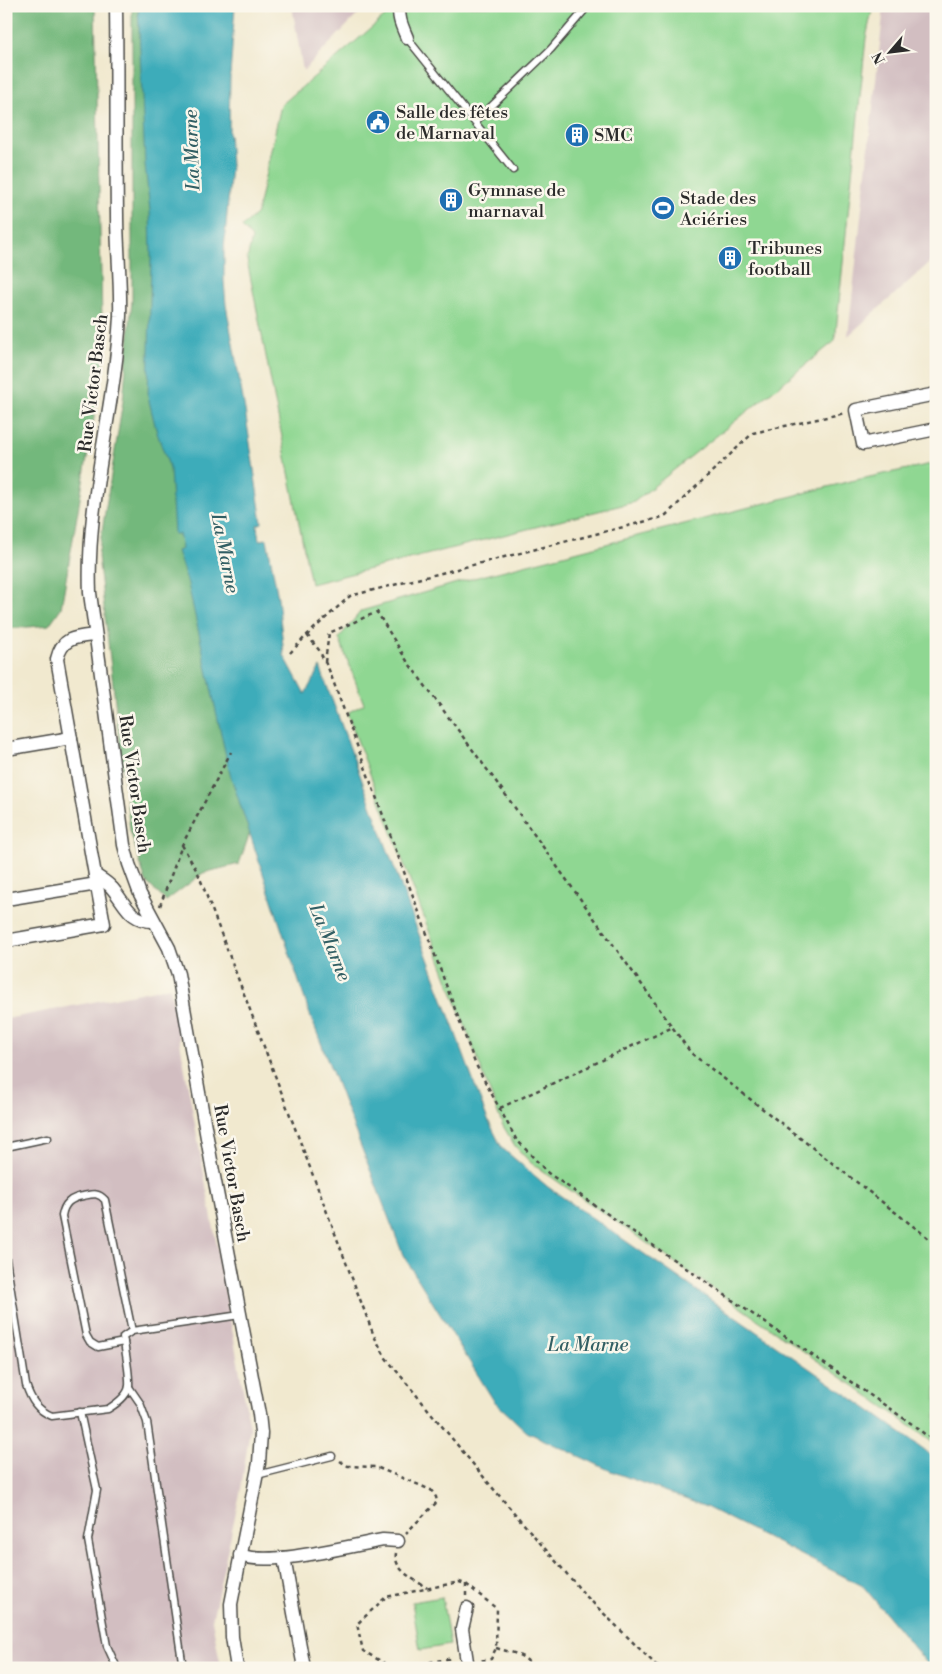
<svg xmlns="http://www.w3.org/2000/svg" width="942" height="1674" font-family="'Libre Bodoni',serif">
<rect width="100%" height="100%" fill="#fbf7ec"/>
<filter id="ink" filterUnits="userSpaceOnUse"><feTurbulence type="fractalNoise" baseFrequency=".02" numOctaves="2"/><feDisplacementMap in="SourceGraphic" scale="10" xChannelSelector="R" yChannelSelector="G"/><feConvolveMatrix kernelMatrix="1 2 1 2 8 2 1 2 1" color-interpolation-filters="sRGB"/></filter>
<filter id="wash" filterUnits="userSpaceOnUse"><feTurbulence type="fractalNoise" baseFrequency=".0096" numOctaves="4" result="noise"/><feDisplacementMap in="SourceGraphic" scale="20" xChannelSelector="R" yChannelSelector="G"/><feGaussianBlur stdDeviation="1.12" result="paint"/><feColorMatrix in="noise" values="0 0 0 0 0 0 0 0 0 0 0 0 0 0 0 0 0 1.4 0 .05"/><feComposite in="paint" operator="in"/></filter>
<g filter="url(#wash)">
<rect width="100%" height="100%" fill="#f1e9cf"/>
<g fill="#d2bec1">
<polygon points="292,6 366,6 303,71"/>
<polygon points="884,6 936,6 936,257 848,336"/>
<polygon points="170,987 250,1428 241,1489 212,1620 221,1668 6,1668 6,1019"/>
</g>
<g fill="#8fd792" stroke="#5d815e">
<polygon points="397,6 873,6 866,38 835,341 634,502 311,584 247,260 252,238 242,227 257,213 281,105"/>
<polygon points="936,463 936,1218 925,1222 936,1231 936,1445 883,1406 531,1163 515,1146 502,1124 347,713 364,704 339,638 361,611 474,578 851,481"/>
<polygon points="442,1597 450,1645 420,1650 412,1602"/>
</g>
<g fill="#73b87c" stroke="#4f7254">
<polygon points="6,6 95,6 103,366 61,608 49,625 6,629"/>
<polygon points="132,6 159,6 254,821 239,864 203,873 166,901 146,882 130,830 98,556 123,401 132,300"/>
</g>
<polygon fill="#3dacba" stroke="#346c72" points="138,6 235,6 230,76 229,132 231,166 224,250 224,281 226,305 245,410 262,523 257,525 259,540 267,539 278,598 284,655 305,694 320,667 487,1118 502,1148 548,1187 869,1410 925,1450 936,1460 936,1668 931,1668 863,1586 706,1507 611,1471 527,1432 494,1401 403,1255 309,1012 230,774 188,584 177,551 182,549 179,534 174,534 170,469 157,433 148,397 151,258 150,211 145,164"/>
</g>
<g filter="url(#ink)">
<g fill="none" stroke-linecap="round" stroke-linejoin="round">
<g stroke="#494844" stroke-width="9">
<g id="service">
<polyline points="407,38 513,170"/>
<polyline points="475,122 551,49 588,6"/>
<polyline points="6,1147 48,1138"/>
<path d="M6,1259L26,1385C31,1400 37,1410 52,1416L108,1409C116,1404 128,1396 129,1386C130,1374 125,1349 123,1337L132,1331L240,1315"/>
<path d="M124,1342L98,1347L90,1342L86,1335L62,1216C64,1203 71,1198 83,1196C93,1194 98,1192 105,1200L132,1331"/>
<polyline points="129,1387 140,1403 147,1422 183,1668"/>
<polyline points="80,1412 97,1490 88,1540 107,1646 117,1668"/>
<polyline points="257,1475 332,1456"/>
</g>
</g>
<g stroke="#494844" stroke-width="15">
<g id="minor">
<path d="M116,6C117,75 116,145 117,214C117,248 121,282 120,316C115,409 86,500 90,593L124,845L129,864L140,894L169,948L178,974L212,1166L259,1414L261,1433L259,1463L231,1604L232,1637L237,1668"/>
<path d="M400,6C397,17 403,28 407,38"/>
<polyline points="936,394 856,410 863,444 936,429"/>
<path d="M95,635C76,637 62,637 57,659L95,875C101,879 107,882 112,888C126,904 129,921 154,921"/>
<polyline points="6,749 71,738"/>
<polyline points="6,899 97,884"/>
<polyline points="6,941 104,924 95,875"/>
<path d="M240,1555C270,1567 349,1546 383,1540L398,1541"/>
<polyline points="284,1558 304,1668"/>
<polyline points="467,1608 462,1629 468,1668"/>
</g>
</g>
<g stroke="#494844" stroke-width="2.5" stroke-dasharray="4 4" stroke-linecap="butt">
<polyline points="307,635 319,650 329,670 475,1063 516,1139 548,1173 912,1424 936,1443"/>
<polyline points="290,653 307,635 350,596 659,518 666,515 753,433 845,413"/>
<polyline points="325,662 329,633 377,612 407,661 500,787 691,1053 936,1244"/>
<polyline points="182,845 198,873 374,1336 386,1358 491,1486 585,1595 659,1668"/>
<polyline points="160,906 182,845 231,752"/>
<polyline points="500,1108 673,1027"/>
<polyline points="340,1461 348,1466 376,1467 431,1490 436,1497 437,1502 406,1533"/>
<path d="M396,1553C393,1570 414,1579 427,1588"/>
<polyline points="466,1584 466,1597"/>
<path d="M496,1648C512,1653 524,1653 533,1668"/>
<polyline points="393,1668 363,1651 357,1624 386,1597 459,1582 466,1584 497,1609 496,1648 491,1659 479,1661"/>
<polyline points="398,1668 453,1658"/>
</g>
<use href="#service" stroke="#fff" stroke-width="6"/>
<use href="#minor" stroke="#fff" stroke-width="12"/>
</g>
</g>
<defs>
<g id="civic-disc" transform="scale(1.25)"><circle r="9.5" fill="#1f6fb2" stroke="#fbf7ec"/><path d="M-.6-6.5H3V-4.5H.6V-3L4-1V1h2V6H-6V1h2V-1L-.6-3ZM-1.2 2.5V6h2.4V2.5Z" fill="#fff"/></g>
<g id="building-disc" transform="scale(1.25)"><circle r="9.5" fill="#1f6fb2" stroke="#fbf7ec"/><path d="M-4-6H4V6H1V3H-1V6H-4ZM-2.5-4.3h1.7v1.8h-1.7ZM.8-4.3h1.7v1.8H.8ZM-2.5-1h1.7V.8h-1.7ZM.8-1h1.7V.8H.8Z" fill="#fff"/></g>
<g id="stadium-disc" transform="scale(1.25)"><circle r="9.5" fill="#1f6fb2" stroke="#fbf7ec"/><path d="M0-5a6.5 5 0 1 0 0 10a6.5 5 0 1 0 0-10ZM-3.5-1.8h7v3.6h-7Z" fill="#fff"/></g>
</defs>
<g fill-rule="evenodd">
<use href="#civic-disc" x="378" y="122"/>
<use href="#building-disc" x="577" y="135"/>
<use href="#building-disc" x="451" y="200"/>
<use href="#stadium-disc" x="663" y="208"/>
<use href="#building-disc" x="730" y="258"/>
</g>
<g text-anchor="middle" stroke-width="5" stroke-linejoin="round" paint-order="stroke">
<g font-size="18" fill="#2b2b2b" stroke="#fbf7ec" text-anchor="start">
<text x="396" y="118">Salle des fêtes<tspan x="396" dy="21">de Marnaval</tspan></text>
<text x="594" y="141">SMC</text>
<text x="468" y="196">Gymnase de<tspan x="468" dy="21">marnaval</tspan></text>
<text x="680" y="204">Stade des<tspan x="680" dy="21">Aciéries</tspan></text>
<text x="748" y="254">Tribunes<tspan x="748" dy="21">football</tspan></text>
</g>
<g font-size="18" fill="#2b2b2b" stroke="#fbf7ec">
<text transform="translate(93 383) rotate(-83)" y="6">Rue Victor Basch</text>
<text transform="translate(135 784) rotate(82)" y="6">Rue Victor Basch</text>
<text transform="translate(232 1173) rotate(80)" y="6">Rue Victor Basch</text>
</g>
<g font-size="19" font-style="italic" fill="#325f64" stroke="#fbf7ec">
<text transform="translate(191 150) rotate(-92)" y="7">La Marne</text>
<text transform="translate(226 553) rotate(79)" y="7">La Marne</text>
<text transform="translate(331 942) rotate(68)" y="7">La Marne</text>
<text x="588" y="1351">La Marne</text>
</g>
</g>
<rect width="942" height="1674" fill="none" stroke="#fbf7ec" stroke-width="25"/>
<g transform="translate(890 52) rotate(242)" stroke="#fbf7ec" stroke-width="4" paint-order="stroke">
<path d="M0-4L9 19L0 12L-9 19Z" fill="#2b2b2b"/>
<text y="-8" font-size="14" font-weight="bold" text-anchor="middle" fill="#2b2b2b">N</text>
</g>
</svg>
